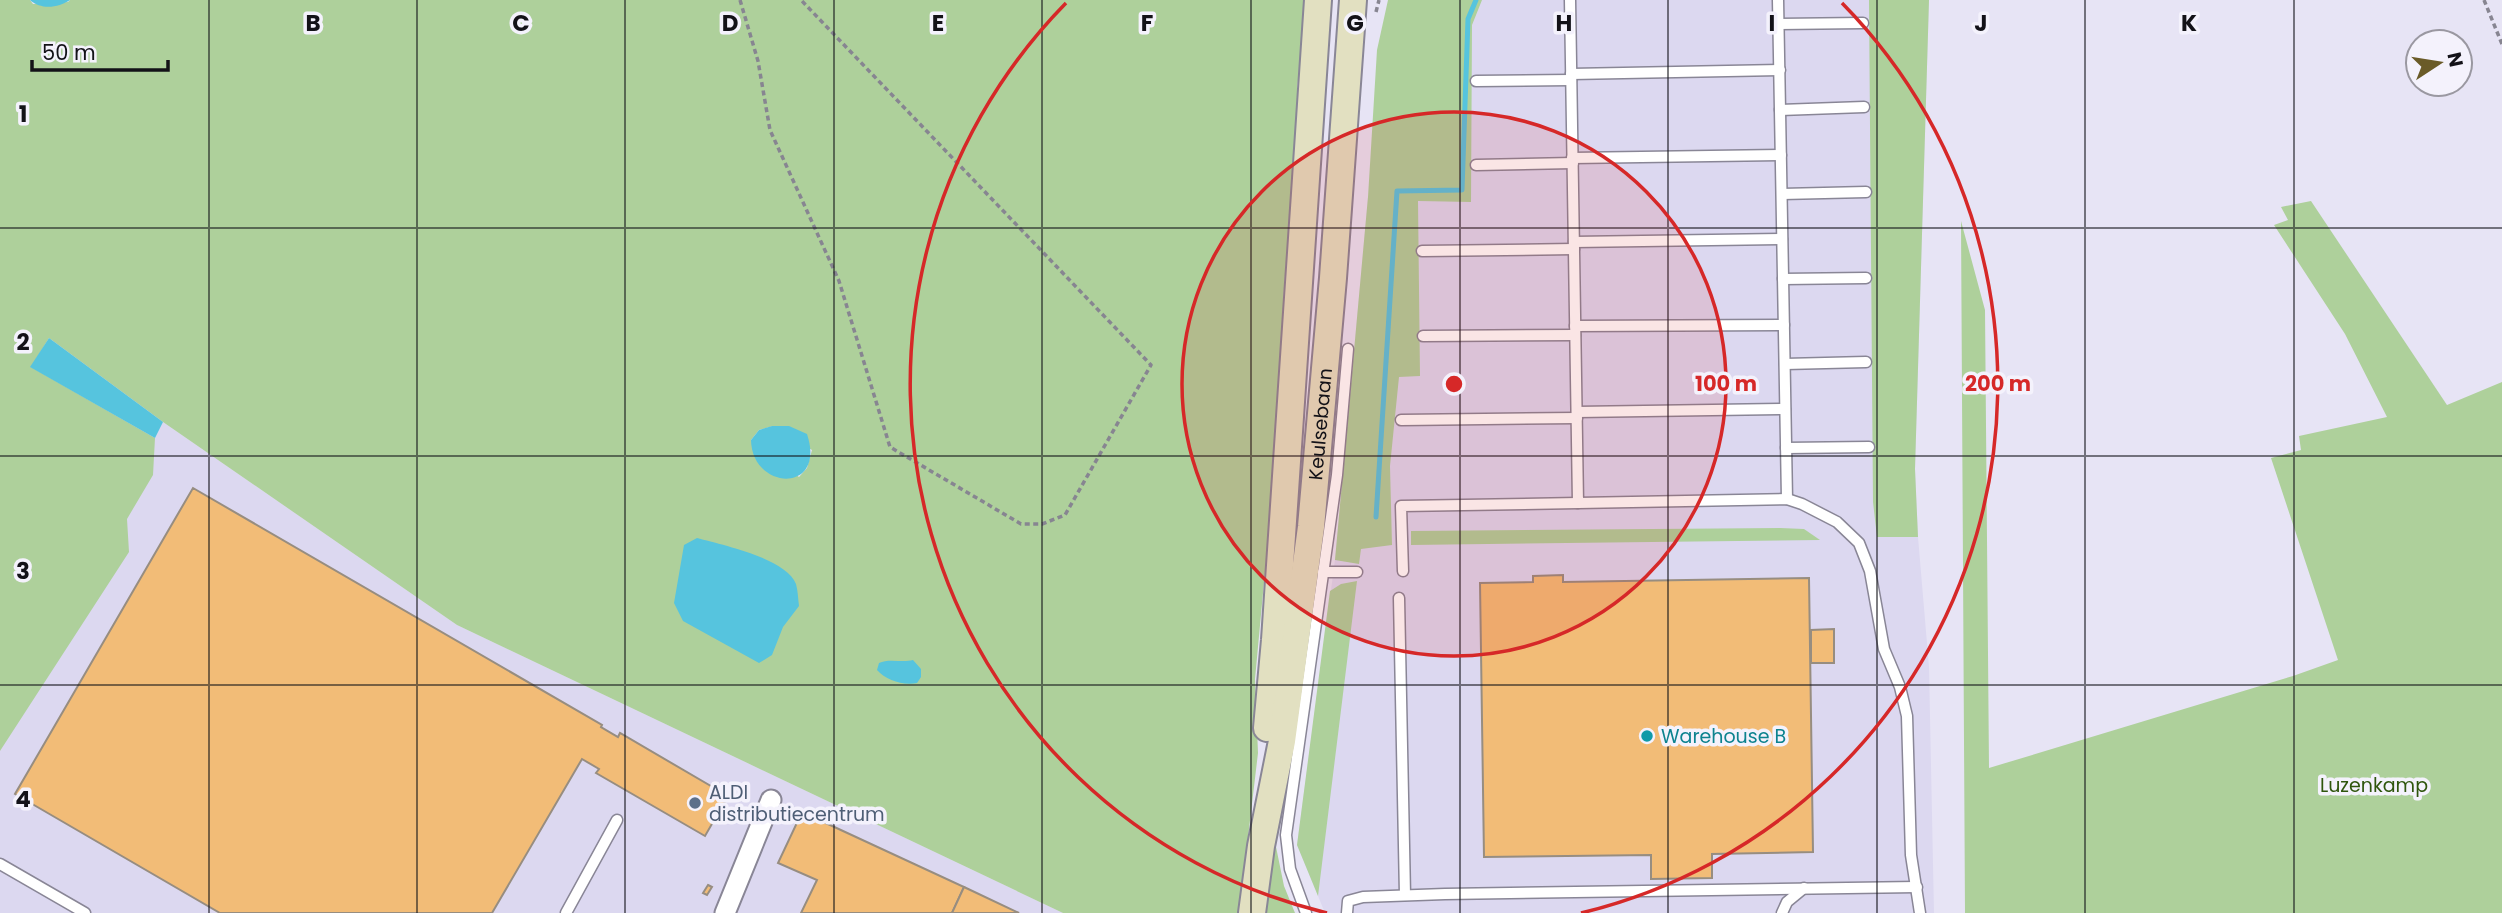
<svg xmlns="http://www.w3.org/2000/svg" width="2502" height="913" font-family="Poppins,sans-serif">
<rect width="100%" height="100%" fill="#e7e4f5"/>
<g fill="#dcd8f0">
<polygon points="1471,0 1929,0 1915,469 1918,537 1929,667 1934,913 1325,913 1297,845 1335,560 1368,197"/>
<polygon points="0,298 49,338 163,422 457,625 1063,913 0,913"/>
</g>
<g fill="#aed09b" fill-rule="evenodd">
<path d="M0,0H30L33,4L68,2L70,0H1307L1297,89L1298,109L1284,288L1275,464L1255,679L1258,753L1239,913H1063L457,625L163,422L49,338L31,367L155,438L153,475L127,519L129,552L0,751ZM773,426L812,450L807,468L799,477L751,440L759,430Z"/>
<polygon points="1388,0 1482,0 1472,25 1471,202 1418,201 1420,376 1399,377 1390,466 1392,545 1361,549 1359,564 1335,560 1368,197 1377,50"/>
<polygon points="1869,0 1929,0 1915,469 1918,537 1877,537 1873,502"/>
<polygon points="2311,201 2447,405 2502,382 2502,913 1965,913 1961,221 1985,310 1989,768 2293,676 2338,660 2271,458 2301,450 2299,436 2387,417 2345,334 2274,225 2288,220 2281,207"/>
<polygon points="1780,528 1804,529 1820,540 1411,545 1411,531"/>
<polygon points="1357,581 1356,589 1318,896 1297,845 1330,591 1341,584"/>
<polygon points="1274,837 1284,886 1295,913 1264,913"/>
</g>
<g fill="#56c4de">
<path d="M30,0H70C58,8 41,10 30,0Z"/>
<polygon points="49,338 163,422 155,438 30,367"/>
<path d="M772,426H789L807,434C827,494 752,491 751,440L759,430Z"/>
<path d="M697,538C722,545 786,558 796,584C798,591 798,599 799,606L783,627L772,655L759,663L683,621L674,603L684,545Z"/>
<path d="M913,660L921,669V677L917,683C903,686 886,680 877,670L879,663C889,658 902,663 913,660Z"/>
</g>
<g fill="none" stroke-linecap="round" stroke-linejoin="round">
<polyline stroke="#56c4de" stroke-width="5" points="1376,517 1397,191 1462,190 1468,19 1476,0"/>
</g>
<g fill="#f2bc77" stroke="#978d80" stroke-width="2">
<polygon points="193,488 602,725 601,727 618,737 620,733 728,796 705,836 596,773 599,769 582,759 492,913 220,913 15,794"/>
<polygon points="1563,575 1563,582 1809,578 1813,852 1712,854 1712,878 1651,879 1651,855 1484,857 1480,583 1533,582 1533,576"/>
<polygon points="1834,629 1834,663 1811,663 1811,630"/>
<polygon points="802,812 964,887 952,913 801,913 817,880 778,863"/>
<polygon points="708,885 712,887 707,895 703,893"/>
<polygon points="964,887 1019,913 952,913"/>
</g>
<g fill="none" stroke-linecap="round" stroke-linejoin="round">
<g stroke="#898696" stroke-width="13">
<g id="lane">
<polyline points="1570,0 1578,503 1787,499 1802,504 1837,522 1859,543 1870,571 1884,649 1900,687 1907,716 1911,855 1920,913"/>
<polyline points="1778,0 1787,499"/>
<polyline points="1779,24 1863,23"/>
<polyline points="1571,74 1780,70"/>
<polyline points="1476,81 1571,80"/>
<polyline points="1780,110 1864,107"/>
<polyline points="1572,158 1781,155"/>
<polyline points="1476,165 1573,163"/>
<polyline points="1782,194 1866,192"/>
<polyline points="1574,242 1782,239"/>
<polyline points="1422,251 1574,249"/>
<polyline points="1783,279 1866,278"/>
<polyline points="1575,326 1784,325"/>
<polyline points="1423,336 1575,335"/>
<polyline points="1785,364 1866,362"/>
<polyline points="1577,412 1785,409"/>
<polyline points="1401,420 1577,418"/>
<polyline points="1786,448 1869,447"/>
<polyline points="1403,571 1401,506 1578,503"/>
<polyline points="1323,572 1357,572"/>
<polyline points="1399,598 1405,895"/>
<polyline points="0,864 85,913"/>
<polyline points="566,913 617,820"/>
<polyline points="1306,913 1290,869 1286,835 1337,475 1348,349"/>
<polyline points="1347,913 1348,901 1363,897 1445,894 1917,887"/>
<polyline points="1782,913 1787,902 1804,888"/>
</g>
</g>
<g stroke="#898696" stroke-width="23">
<polyline id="street" points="725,913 771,800"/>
</g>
<g stroke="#898696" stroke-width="30">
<g id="secondary">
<polyline points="1267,728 1275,640 1318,0"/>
<path id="s1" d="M1252,913L1261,846L1282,741L1311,527L1333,278L1353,0"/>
</g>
</g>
<g stroke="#878591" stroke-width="3.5" stroke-dasharray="5 3.5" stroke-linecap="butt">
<polyline points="740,0 758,61 770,130 839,281 890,447 1021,524 1042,524 1065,515 1151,365 801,0"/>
<polyline points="2484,0 2502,44"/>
<polyline points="1376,12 1379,0"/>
</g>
<use href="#lane" stroke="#fff" stroke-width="10"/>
<use href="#street" stroke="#fff" stroke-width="19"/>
<use href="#secondary" stroke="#e2e0c1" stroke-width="26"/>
</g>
<path fill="none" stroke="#131218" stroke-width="2" stroke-opacity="0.55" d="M209,0V913M417,0V913M625,0V913M834,0V913M1042,0V913M1251,0V913M1460,0V913M1668,0V913M1877,0V913M2085,0V913M2294,0V913M0,228H2502M0,456H2502M0,685H2502"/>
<circle cx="1454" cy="384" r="272" fill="#d62828" fill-opacity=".12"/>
<g fill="none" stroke="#d62828" stroke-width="3.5">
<circle cx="1454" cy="384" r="272"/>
<path d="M1327 913A544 544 0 0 1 1066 3M1842 3A544 544 0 0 1 1581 913"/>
</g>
<circle fill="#0f9aa8" stroke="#f4f2fc" stroke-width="2.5" cx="1647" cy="736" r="7"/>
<circle fill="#5c6f8a" stroke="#f4f2fc" stroke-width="2.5" cx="695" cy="803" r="7"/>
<g text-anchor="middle" stroke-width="7" stroke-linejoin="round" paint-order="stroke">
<g font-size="19" fill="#131218" stroke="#f4f2fc">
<text dy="7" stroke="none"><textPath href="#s1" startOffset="494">Keulsebaan</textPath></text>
</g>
<g font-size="19" fill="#0d838f" stroke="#f4f2fc" text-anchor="start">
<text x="1661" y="743">Warehouse B</text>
</g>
<g font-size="19" fill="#2f560d" stroke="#f4f2fc">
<text x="2374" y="792">Luzenkamp</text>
</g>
<g font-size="19" fill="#4e5e75" stroke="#f4f2fc" text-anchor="start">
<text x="709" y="799">ALDI<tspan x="709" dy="22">distributiecentrum</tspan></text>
</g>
</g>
<g font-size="23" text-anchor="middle" font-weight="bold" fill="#131218" stroke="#f4f2fc" stroke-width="7" stroke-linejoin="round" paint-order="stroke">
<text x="313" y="31">B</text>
<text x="521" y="31">C</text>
<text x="730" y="31">D</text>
<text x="938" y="31">E</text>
<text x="1147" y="31">F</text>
<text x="1355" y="31">G</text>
<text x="1564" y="31">H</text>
<text x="1772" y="31">I</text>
<text x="1981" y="31">J</text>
<text x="2189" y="31">K</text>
<text x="23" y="122">1</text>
<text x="23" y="350">2</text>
<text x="23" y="579">3</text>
<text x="23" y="807">4</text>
</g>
<circle cx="1454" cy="384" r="10" fill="#d62828" stroke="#f4f2fc" stroke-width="3.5"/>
<g font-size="21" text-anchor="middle" font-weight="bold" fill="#d62828" stroke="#f4f2fc" stroke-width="7" stroke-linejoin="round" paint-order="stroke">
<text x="1726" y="391">100 m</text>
<text x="1998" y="391">200 m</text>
</g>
<g transform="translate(2439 63) rotate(78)"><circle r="33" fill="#f4f2fc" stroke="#9a98a1" stroke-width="2"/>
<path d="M0-5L12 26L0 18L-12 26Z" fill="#6a5b28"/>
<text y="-10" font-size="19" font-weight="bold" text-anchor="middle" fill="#131218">N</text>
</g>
<path d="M32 60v10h136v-10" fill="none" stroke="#131218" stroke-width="3.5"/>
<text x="42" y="60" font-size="21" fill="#131218" stroke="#f4f2fc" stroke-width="5" paint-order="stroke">50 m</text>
</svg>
